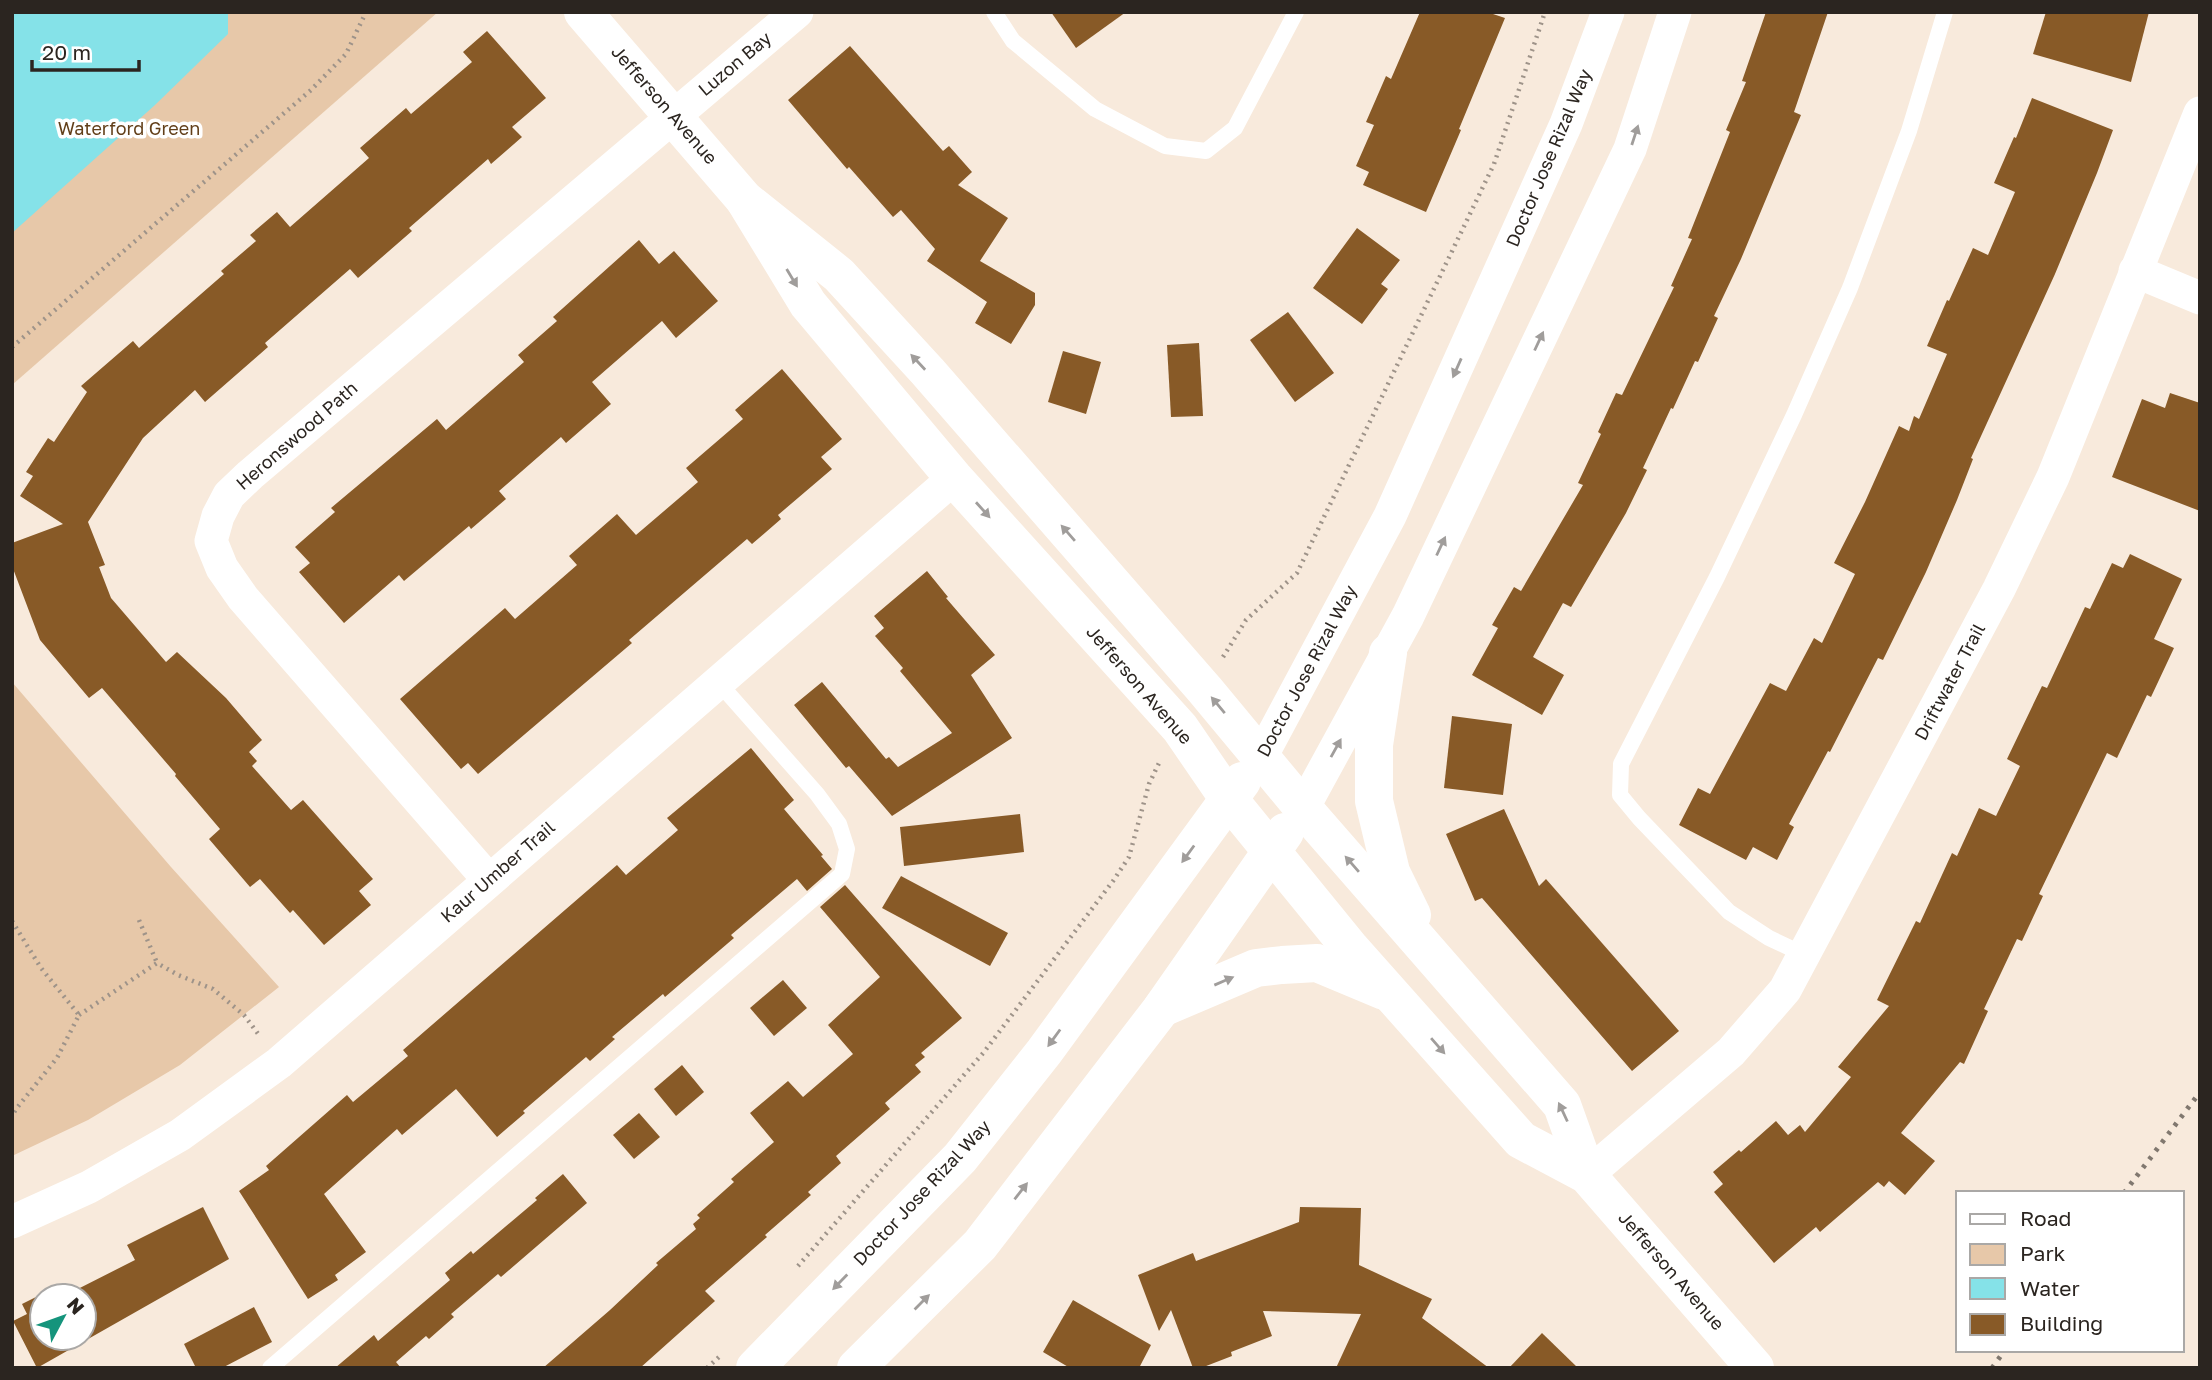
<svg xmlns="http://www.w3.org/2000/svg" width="2212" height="1380" font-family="'Golos Text',sans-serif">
<rect width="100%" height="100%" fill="#f8eadc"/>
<g fill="#e7c8a9">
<polygon points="12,12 438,12 12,385"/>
<polygon points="12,682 171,867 279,987 180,1065 88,1120 12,1156"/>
</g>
<polygon fill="#85e2e8" points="12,12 228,12 228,34 155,105 12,233"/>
<g fill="#885a27">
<polygon points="1051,12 1126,12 1076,48"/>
<polygon points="1420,12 1487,12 1505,18 1459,129 1461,130 1426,212 1363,185 1369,172 1356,166 1374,125 1366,122 1386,76 1391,79"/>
<polygon points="1766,12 1828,12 1794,112 1801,115 1741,259 1714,316 1718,318 1698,362 1695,361 1673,409 1671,408 1643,468 1647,470 1626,513 1571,607 1563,603 1533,657 1564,675 1542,715 1472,675 1498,628 1492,625 1514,587 1521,591 1583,485 1578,483 1601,434 1598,432 1616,393 1622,395 1674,287 1671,286 1692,239 1688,238 1730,132 1726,130 1746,82 1742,81"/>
<polygon points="2046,12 2149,12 2131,82 2033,54"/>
<polygon points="487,31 546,98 512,127 522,137 491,164 488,159 409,228 412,231 358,278 350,269 265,343 268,347 205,402 195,390 143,438 88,522 105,565 99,567 111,598 166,662 177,652 226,698 262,740 249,752 257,761 252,766 291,810 303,800 373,879 359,891 371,905 324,945 293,910 290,913 260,879 250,887 209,839 220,829 175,776 176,774 102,688 89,698 40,640 12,566 12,543 63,524 20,496 33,476 26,472 48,438 54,442 87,392 81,386 133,341 139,348 224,274 221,271 256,241 250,235 277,212 290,227 369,158 360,148 406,108 411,114 472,62 463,52"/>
<polygon points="850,46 943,151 949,146 972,172 958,185 1008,218 980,261 1035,293 1035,305 1011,344 975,323 987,302 927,261 935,249 901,210 893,217 849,167 847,169 788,100"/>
<polygon points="2032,98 2113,130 2097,173 2055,274 1971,458 1973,459 1957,500 1926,572 1883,660 1878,658 1830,752 1828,751 1789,824 1794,827 1777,860 1753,847 1746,860 1679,825 1698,788 1710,794 1770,683 1786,691 1814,638 1822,643 1855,574 1834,563 1865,502 1899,426 1909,431 1914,416 1919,419 1947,354 1927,346 1947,300 1949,301 1973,248 1988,255 2015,192 1994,183 2014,137 2016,138"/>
<polygon points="1357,228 1400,260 1381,284 1388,289 1362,324 1313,288"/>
<polygon points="639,240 659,264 674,251 718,301 676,338 662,321 592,382 611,404 566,443 561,437 499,491 506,499 471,529 469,526 404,581 399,575 344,623 299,572 310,563 295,547 335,512 331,508 437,419 446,430 524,362 518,355 557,321 553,317"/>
<polygon points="1288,312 1334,373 1295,402 1250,340"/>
<polygon points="1199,343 1203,416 1171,417 1167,345"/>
<polygon points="1063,351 1101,362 1086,414 1048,402"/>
<polygon points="782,369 842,439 821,457 832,469 778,515 781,519 752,544 747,539 629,640 632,643 478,774 468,763 461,769 400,699 505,608 515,619 577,565 569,556 617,514 636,535 698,482 686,468 743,419 735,410"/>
<polygon points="2170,393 2200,403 2200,511 2112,477 2142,399 2165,408"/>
<polygon points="2130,554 2182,579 2154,639 2174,648 2151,697 2147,695 2117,758 2107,753 2039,894 2043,896 2022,941 2017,939 1984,1009 1988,1011 1964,1064 1960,1062 1901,1133 1935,1161 1905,1195 1889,1181 1884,1187 1878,1182 1820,1232 1816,1227 1774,1263 1714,1192 1723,1184 1713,1172 1739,1150 1741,1152 1776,1121 1788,1135 1800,1125 1805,1132 1851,1077 1838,1067 1889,1006 1877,1000 1916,921 1920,923 1952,853 1957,856 1979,808 1996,816 2020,766 2007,759 2042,686 2047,688 2085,607 2090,609 2112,563 2123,568"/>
<polygon points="927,571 948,597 946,598 995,655 971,675 1012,738 892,816 849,766 846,768 794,705 822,682 886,759 889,757 898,767 952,733 900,671 903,668 875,636 884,628 874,616"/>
<polygon points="1452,716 1512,724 1503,795 1444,788"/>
<polygon points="751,748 794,800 784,809 823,855 821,856 832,869 807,891 797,879 731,935 734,938 665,997 663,994 612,1037 615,1039 590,1061 586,1057 523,1111 525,1113 497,1137 456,1089 402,1135 397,1129 324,1194 366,1252 335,1275 338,1280 308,1299 239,1191 269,1170 266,1166 347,1095 353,1102 408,1056 403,1050 617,865 626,875 678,830 667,818"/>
<polygon points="1504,809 1539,886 1546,879 1679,1031 1632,1071 1482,898 1475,901 1446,834"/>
<polygon points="1020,814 1024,852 904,866 900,827"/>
<polygon points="901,876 1008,933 990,966 882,908"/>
<polygon points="845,885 962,1018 921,1053 925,1057 915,1065 921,1072 885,1103 890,1109 836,1156 841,1163 808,1192 811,1195 765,1235 767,1237 705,1291 715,1301 640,1368 543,1368 610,1310 658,1265 656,1263 696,1229 693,1224 700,1218 697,1215 734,1182 731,1179 774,1142 750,1113 788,1081 803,1097 853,1054 828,1025 880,977 820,907"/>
<polygon points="783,980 807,1008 774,1036 750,1008"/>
<polygon points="682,1065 704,1092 676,1116 654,1089"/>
<polygon points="639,1113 660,1137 634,1159 613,1135"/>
<polygon points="563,1174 587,1203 501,1277 498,1274 451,1314 454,1317 429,1339 426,1336 396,1362 401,1368 335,1368 374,1335 378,1341 450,1280 445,1273 471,1251 473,1254 537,1200 535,1198"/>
<polygon points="203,1207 229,1259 37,1368 13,1321 27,1314 22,1304 56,1287 60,1296 42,1296 42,1338 84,1338 84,1296 64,1296 135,1260 127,1245"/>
<polygon points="1300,1207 1361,1208 1359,1265 1432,1299 1422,1318 1489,1368 1336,1368 1361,1314 1263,1311 1272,1336 1231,1352 1232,1356 1201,1368 1193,1368 1171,1310 1159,1331 1138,1275 1193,1253 1196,1261 1299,1222"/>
<polygon points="1073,1300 1151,1345 1139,1368 1070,1368 1043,1352"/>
<polygon points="254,1307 272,1342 222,1368 196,1368 184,1344"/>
<polygon points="1542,1333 1578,1368 1509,1368"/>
</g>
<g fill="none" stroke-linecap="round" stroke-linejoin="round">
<g stroke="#9e9389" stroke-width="4.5" stroke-dasharray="2 5" stroke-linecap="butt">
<polyline points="12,347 311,90 346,54 366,12"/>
<polyline points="1223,657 1246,620 1297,573 1494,164 1545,12"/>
<polyline points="139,920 157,963"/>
<polyline points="12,921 41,968 79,1015 57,1058 16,1109 12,1116"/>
<polyline points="79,1015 157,963 178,975 213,989 244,1015 259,1035"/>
<polyline points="798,1266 984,1052 1113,881 1129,857 1149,784 1159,763"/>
<polyline points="707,1368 719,1357"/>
</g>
<g stroke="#fff" stroke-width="16">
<polyline points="994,12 1013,41 1095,109 1165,146 1206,151 1235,128 1296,12"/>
<polyline points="1805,955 1769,938 1729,912 1639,818 1620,795 1621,764 1717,577 1794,415 1850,288 1909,131 1945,12"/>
<polyline points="270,1368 842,874 847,849 839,824 817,794 718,682"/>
</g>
<g stroke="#fff" stroke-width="33">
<polyline points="2135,271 2200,298"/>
<polyline points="1261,757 1390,516 1566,124 1608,12"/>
<polyline points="1303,808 1408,616 1630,149 1675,12"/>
<polyline points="488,879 243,598 222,568 211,541 218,516 229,495 250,475 797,12"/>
<polyline points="1587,1175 1731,1052 1785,990 1999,589 2053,477 2200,113"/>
<polyline points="12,1222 89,1187 180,1135 279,1063 954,478"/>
</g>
<g stroke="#fff" stroke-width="38">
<polyline points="583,12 744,199 839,275 928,372 1205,690 1303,808 1562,1105 1587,1175"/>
<polyline points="744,199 808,304 954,478 1180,728 1228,798 1351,949 1521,1140 1587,1175 1755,1368"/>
<polyline points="1388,653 1374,745 1374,801 1391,872 1412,915"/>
<polyline points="1162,1008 1256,968 1282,965 1317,963 1384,991"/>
<polyline points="755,1368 960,1158 1044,1052 1242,781"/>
<polyline points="856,1368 980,1245 1162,1008 1285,832"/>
</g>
<g stroke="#81786f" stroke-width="5" stroke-dasharray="3.5 7" stroke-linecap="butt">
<polyline points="2124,1193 2200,1092"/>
<polyline points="1992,1368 2005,1350"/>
</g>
</g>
<defs><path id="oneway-solid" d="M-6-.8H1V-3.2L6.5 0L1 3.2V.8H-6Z" transform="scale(1.75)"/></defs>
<g fill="#a09d9b">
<use href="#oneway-solid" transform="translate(1635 135) rotate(-72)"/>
<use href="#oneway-solid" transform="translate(792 278) rotate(59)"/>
<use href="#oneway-solid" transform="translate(1539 341) rotate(-65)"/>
<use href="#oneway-solid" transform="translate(918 362) rotate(-133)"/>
<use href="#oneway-solid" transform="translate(1457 368) rotate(114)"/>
<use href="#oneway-solid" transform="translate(983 510) rotate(48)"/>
<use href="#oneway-solid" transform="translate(1068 533) rotate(-131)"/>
<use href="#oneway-solid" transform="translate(1441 546) rotate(-65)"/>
<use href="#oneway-solid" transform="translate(1218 705) rotate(-130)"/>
<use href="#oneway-solid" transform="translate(1336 748) rotate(-61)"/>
<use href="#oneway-solid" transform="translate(1188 854) rotate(126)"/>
<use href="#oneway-solid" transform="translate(1352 864) rotate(-131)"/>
<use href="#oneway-solid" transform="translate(1224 981) rotate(-23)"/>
<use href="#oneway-solid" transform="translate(1054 1038) rotate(126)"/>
<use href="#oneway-solid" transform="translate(1438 1046) rotate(49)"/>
<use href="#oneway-solid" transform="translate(1563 1112) rotate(-115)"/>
<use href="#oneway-solid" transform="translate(1021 1191) rotate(-52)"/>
<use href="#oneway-solid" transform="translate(840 1282) rotate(134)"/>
<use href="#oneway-solid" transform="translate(922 1302) rotate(-45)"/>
</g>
<g text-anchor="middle" stroke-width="7" stroke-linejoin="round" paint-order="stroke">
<g font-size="18" fill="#2b2520" stroke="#fff">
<text transform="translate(735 64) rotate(-40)" y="6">Luzon Bay</text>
<text transform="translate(664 105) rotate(49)" y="6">Jefferson Avenue</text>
<text transform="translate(1549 158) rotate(-67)" y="6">Doctor Jose Rizal Way</text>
<text transform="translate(297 436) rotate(-41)" y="6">Heronswood Path</text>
<text transform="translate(1307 671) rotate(-62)" y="6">Doctor Jose Rizal Way</text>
<text transform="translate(1950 682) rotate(-62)" y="6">Driftwater Trail</text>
<text transform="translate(1139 685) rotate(49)" y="6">Jefferson Avenue</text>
<text transform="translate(498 872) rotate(-41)" y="6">Kaur Umber Trail</text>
<text transform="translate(922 1193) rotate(-47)" y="6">Doctor Jose Rizal Way</text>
<text transform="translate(1671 1271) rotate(49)" y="6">Jefferson Avenue</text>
</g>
<g font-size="18" fill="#623f19" stroke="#fff">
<text x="129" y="135">Waterford Green</text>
</g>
</g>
<rect width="2212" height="1380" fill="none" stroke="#2b2520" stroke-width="28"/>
<rect x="1956" y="1191" width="228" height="161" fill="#ffffff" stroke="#aaa8a6" stroke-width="2"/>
<rect x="1970" y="1214" width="35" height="10" fill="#ffffff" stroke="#aaa8a6" stroke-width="2"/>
<text x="2020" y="1226" font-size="21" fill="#2b2520">Road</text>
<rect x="1970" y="1244" width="35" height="21" fill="#e7c8a9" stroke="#aaa8a6" stroke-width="2"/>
<text x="2020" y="1261" font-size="21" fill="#2b2520">Park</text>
<rect x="1970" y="1278" width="35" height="21" fill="#85e2e8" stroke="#aaa8a6" stroke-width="2"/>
<text x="2020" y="1296" font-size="21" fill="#2b2520">Water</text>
<rect x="1970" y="1314" width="35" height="21" fill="#885a27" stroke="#aaa8a6" stroke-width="2"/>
<text x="2020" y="1331" font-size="21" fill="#2b2520">Building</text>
<g transform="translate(63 1317) rotate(49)"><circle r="33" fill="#ffffff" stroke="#aaa8a6" stroke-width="2"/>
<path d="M0-5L12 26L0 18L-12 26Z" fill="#15947c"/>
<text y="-10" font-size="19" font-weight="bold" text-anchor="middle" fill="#2b2520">N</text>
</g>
<path d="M32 60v10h107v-10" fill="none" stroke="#2b2520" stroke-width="3.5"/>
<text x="42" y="60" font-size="21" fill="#2b2520" stroke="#ffffff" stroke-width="5" paint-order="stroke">20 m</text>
</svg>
